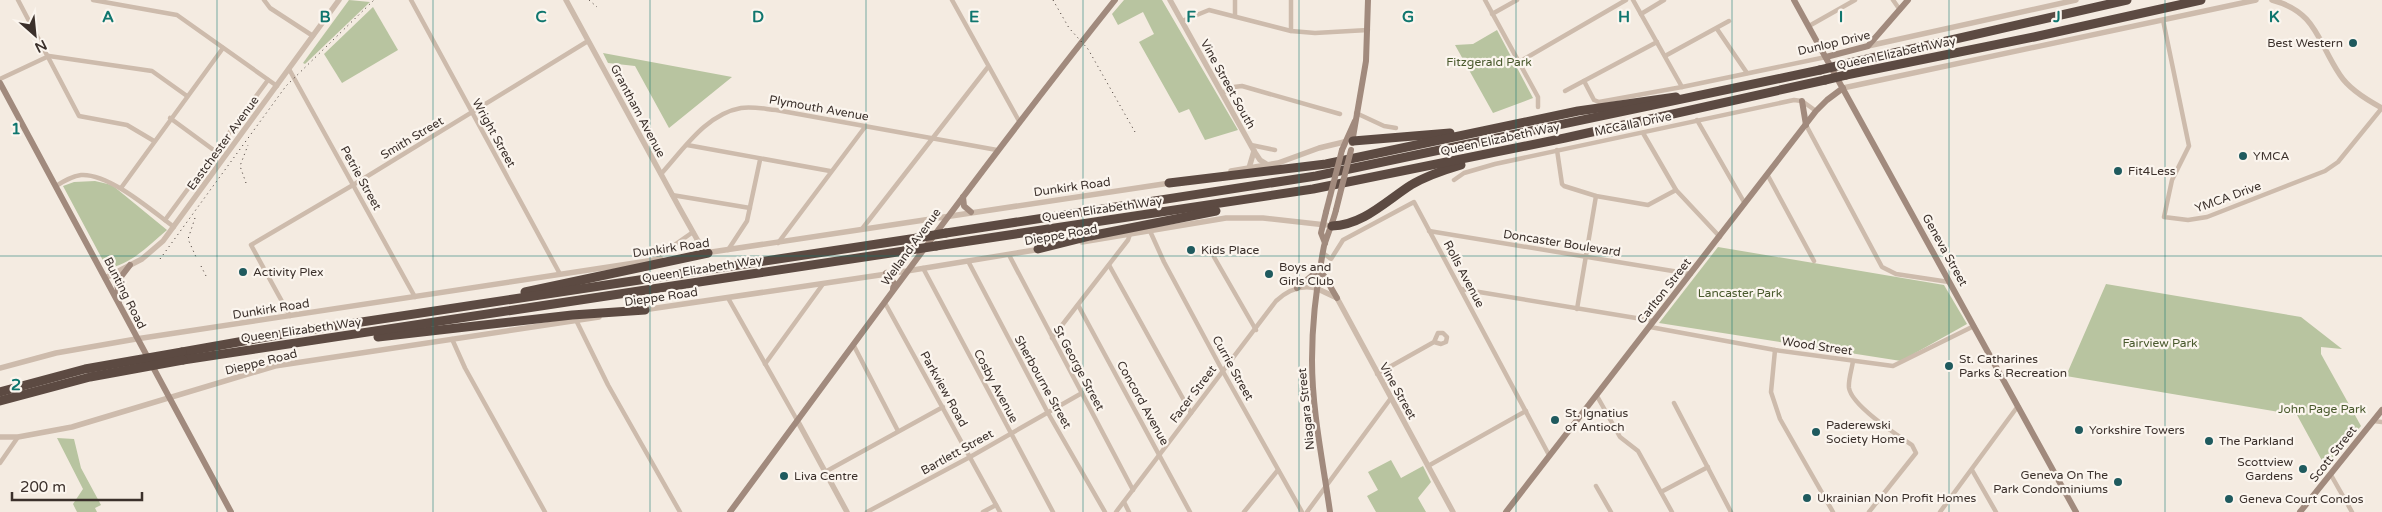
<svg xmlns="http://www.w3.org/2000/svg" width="2382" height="512" font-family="'Varela Round',sans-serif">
<rect width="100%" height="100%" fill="#f4ebe1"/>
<g fill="#b8c4a0">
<polygon points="349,0 370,2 305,64 303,63"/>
<polygon points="1124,0 1162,0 1238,130 1205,140 1189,109 1179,113 1139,42 1154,34 1143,12 1118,25 1112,14"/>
<polygon points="373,7 398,50 342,83 324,54"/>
<polygon points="1497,30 1533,98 1493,113 1455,45 1473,44"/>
<polygon points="603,53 732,77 669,128 635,66 608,63"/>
<path d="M95,181L112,185L167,230C150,244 130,266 107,268L63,186L74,182Z"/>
<polygon points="1718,247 1944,285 1967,324 1901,361 1659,323"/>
<polygon points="2106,284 2301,317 2342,349 2321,347 2321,354 2361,426 2326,468 2297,415 2066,376"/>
<polygon points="57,438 74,439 81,468 101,505 95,508 97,512 77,512 73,504 83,489"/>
<polygon points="1391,460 1401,478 1423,466 1431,482 1418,498 1426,512 1376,512 1367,496 1378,490 1368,472"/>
</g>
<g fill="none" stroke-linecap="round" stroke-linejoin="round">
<g stroke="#cdbbac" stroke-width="4.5">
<polyline points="18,0 79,116 127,125 154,141"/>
<polyline points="93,0 177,15 277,86"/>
<polyline points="264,0 270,8 313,36"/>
<polyline points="411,0 560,274"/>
<polyline points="952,0 1019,121"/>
<polyline points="1291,0 1291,31"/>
<polyline points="1485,0 1538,97 1538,107"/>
<polyline points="1633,0 1682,87"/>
<polyline points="1893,0 1900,10"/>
<polyline points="1492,14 1517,0"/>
<polyline points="1641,14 1664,0"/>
<polyline points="1235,15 1235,0"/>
<polyline points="2163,20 2189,146 2172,180 2164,217 2188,220 2207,217 2325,171 2338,162 2382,108"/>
<polyline points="1182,21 1209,10 1291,31 1315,33 1368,30"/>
<polyline points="1809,26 1855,0"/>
<polyline points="1717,29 1747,73"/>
<polyline points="1665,56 1729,21"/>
<polyline points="1519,62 1626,0"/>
<polyline points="289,69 415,297"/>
<polyline points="0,79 49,56 152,71 187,96"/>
<polyline points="1584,81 1594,100 1599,102 1682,87 1826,57"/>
<polyline points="1565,91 1657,42"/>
<polyline points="1222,93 1234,87 1242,86 1340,114"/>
<polyline points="1356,113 1384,126 1396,128"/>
<polyline points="170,118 215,151"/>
<polyline points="1697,120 1744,202"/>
<polyline points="1806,125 1882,267 1896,274 1949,282"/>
<polyline points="1643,133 1676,190 1720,237"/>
<polyline points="687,145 830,171"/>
<polyline points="1251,145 1275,150"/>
<polyline points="1557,150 1562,184 1564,186 1596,196 1648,205 1676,190"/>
<path d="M661,174C683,150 706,114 741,108C752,106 765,109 776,110L997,150"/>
<polyline points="1767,174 1814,261"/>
<polyline points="1454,180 1464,173 1495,164 1794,100 1802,101 1816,111"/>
<path d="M56,186C64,181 72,176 81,175C109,173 152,211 174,227"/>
<polyline points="121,188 223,48"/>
<polyline points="672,195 750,208"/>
<polyline points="165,220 268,80"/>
<polyline points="862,229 988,67"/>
<polyline points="1150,231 1164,262 1221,368 1302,512"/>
<polyline points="1429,231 1691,274"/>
<polyline points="778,243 865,127"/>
<polyline points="728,250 747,221 760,160"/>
<polyline points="1323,253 1331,259 1343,240 1414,202 1549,455"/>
<polyline points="1009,255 1133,490"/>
<polyline points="1214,257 1256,330"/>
<polyline points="653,260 693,232"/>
<polyline points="968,261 1048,413 1105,512"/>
<polyline points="1109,265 1191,413"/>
<polyline points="923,268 1053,512"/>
<polyline points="1461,289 1654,321"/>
<polyline points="728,298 797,420"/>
<polyline points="885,303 1000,512"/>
<polyline points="1078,305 1190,512"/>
<polyline points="1577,309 1596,196"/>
<polyline points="290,316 251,245 353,185 588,41"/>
<polyline points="576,320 608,385 680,512"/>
<polyline points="1650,327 1775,350 1893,366 1974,326"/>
<polyline points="1052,338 1128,240 1130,234"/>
<polyline points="452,339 465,368 545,512"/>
<polyline points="854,346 898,431"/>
<polyline points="1775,350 1771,392 1780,419 1833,512"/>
<path d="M1853,361C1852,369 1848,380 1849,388C1852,406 1897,435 1912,445L1916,453L1869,512"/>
<polyline points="765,364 823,284"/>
<polyline points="1377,374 1434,342 1441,344 1446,342 1447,337 1443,333 1438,333 1434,342"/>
<polyline points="1597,396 1620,437 1638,451 1672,512"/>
<polyline points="1674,403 1731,512"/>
<polyline points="2373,421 2382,422"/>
<polyline points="0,463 18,437"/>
<polyline points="1428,466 1526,411"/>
<polyline points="1972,470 1996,512"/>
<polyline points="825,472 943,407"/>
<polyline points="2331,475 2352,512"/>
<polyline points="1596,486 1611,512"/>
<polyline points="1661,492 1708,467"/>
<polyline points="1124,502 1129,512"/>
<polyline points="867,512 970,457 1082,393"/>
<polyline points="983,512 996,505"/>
<path d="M1116,512L1276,301C1288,290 1301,284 1318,289"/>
<polyline points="1244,512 1278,470"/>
<polyline points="1307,512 1391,398"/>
<polyline points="1940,512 2018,406"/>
</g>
<g stroke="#cdbbac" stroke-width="5.5">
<polyline points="566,0 680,209 698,241 708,253"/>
<polyline points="1170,0 1254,151 1260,160 1268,165"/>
<path d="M2272,0C2317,12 2317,41 2340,75C2349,89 2367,100 2382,108"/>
<polyline points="1868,46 2076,0"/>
<polyline points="1843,88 2256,0"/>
<polyline points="1249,168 1254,151"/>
<polyline points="1231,171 1278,163 1319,148 1344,142"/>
<polyline points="1082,242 1226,218 1263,218 1326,225"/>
<polyline points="705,253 1170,183"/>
<polyline points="105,278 142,259 163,241 339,0"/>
<polyline points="1318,289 1337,298 1453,512"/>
<polyline points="643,310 907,271 1041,249"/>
<polyline points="0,368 56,353 136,339 661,259"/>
<polyline points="797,420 847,512"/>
<polyline points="0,437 18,437 72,427 275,366 599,317"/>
</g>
<g stroke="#a18a7d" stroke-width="6">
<polyline points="1794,0 2076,512"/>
<polyline points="1826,57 1868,46 1908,0"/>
<path d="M0,83C78,226 153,370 231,512"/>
<polyline points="1802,101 1806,125"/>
<polyline points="1352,143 1366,61 1368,0"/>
<polyline points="1342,150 1355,121"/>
<polyline points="963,197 964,206 971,212"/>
<polyline points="1325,243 1321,233 1326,212"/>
<polyline points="1320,269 1337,298"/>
<polyline points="886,273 894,283 893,289"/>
<polyline points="1297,288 1320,269"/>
<polyline points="119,301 117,282 130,265"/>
<path d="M730,512C857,340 982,167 1115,0"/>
<path d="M1330,512C1323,462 1312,411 1312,360C1312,323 1317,282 1324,246C1327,236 1333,222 1336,210"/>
<polyline points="1506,512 1816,111 1827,100 1843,88"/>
<polyline points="2300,512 2382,410"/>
</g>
<g stroke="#5c4a42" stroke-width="9">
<polyline points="1841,65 2127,0"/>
<polyline points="1846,75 2034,37 2201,0"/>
<polyline points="1353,141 1450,133"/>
<polyline points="1169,183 1326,164 1578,111 1676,97"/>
<path d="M1332,226C1363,225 1386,201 1411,185C1426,176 1444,170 1461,165"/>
<polyline points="946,233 1316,176 1820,70"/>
<polyline points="936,246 1313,189 1565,138 1825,80"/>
<polyline points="1038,249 1090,236 1216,211"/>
<polyline points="525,292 708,253"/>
<polyline points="378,337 572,315 645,310"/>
<polyline points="182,352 289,333 917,238"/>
<polyline points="183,360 904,251"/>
</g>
<g stroke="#3b302b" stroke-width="1" stroke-dasharray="1 4" stroke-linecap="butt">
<polyline points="589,0 597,7"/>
<polyline points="1053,0 1069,28 1088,49 1135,132"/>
<polyline points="246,183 240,166 248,145"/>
<polyline points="195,218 188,239 196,257"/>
<polyline points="160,259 286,86 374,0"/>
<polyline points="201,266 206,276"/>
</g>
<g stroke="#a18a7d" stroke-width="6">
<polyline points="1336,210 1351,150"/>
<polyline points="1326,212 1342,150"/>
</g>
<g stroke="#5c4a42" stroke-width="9">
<polyline points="1820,70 1841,65"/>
<polyline points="1825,80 1846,75"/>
<polyline points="917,238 946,233"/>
<polyline points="904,251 936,246"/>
<polyline points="0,392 85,369 182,352"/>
<polyline points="0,401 90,377 183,360"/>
</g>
</g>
<path fill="none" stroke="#0f766e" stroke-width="1" stroke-opacity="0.55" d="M217,0V512M433,0V512M650,0V512M866,0V512M1083,0V512M1299,0V512M1516,0V512M1732,0V512M1949,0V512M2165,0V512M0,256H2382"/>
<g fill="#1f5a5e" stroke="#fbf5ee" stroke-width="2">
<circle cx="2353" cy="43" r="5"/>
<circle cx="2243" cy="156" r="5"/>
<circle cx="2118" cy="171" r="5"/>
<circle cx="1191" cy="250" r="5"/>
<circle cx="243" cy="272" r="5"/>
<circle cx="1269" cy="274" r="5"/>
<circle cx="1949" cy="366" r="5"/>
<circle cx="1555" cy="420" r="5"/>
<circle cx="2079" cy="430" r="5"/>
<circle cx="1816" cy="432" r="5"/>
<circle cx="2209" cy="441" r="5"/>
<circle cx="2303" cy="469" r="5"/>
<circle cx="784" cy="476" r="5"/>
<circle cx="2118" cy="482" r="5"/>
<circle cx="1807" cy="498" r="5"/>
<circle cx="2229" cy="499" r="5"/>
</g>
<g text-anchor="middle" stroke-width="4.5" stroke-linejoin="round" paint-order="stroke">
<g font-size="12" fill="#3b302b" stroke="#fbf5ee">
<text transform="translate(1834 43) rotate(-13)" y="4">Dunlop Drive</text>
<text transform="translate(1896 53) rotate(-12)" y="4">Queen Elizabeth Way</text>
<text transform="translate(1228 84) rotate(61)" y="4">Vine Street South</text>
<text transform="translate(819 108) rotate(10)" y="4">Plymouth Avenue</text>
<text transform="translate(638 111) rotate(62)" y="4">Grantham Avenue</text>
<text transform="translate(1633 124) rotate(-12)" y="4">McCalla Drive</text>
<text transform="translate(494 133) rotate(61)" y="4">Wright Street</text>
<text transform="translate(412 138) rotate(-31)" y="4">Smith Street</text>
<text transform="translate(1500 139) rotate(-12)" y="4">Queen Elizabeth Way</text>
<text transform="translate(223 143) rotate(-54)" y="4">Eastchester Avenue</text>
<text transform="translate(361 178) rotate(61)" y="4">Petrie Street</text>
<text transform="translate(1072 187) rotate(-8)" y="4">Dunkirk Road</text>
<text transform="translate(2228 197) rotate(-20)" y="4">YMCA Drive</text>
<text transform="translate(1102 209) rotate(-8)" y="4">Queen Elizabeth Way</text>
<text transform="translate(1061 235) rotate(-10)" y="4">Dieppe Road</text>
<text transform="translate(1562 243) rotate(9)" y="4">Doncaster Boulevard</text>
<text transform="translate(911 247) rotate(-54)" y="4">Welland Avenue</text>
<text transform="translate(671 248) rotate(-8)" y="4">Dunkirk Road</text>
<text transform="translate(1945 250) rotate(61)" y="4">Geneva Street</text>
<text transform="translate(702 269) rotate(-9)" y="4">Queen Elizabeth Way</text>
<text transform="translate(1464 274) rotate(62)" y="4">Rolls Avenue</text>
<text transform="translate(1664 291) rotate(-52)" y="4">Carlton Street</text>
<text transform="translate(125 293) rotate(63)" y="4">Bunting Road</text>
<text transform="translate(661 297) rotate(-8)" y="4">Dieppe Road</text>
<text transform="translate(271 309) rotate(-9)" y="4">Dunkirk Road</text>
<text transform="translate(301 330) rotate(-8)" y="4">Queen Elizabeth Way</text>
<text transform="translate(1817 346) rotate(8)" y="4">Wood Street</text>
<text transform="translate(261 362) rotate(-14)" y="4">Dieppe Road</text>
<text transform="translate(1079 368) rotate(62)" y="4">St George Street</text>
<text transform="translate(1233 368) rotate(61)" y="4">Currie Street</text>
<text transform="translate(1043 382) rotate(61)" y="4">Sherbourne Street</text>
<text transform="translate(996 386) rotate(62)" y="4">Cosby Avenue</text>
<text transform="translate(944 389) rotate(61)" y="4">Parkview Road</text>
<text transform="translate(1398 391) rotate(61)" y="4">Vine Street</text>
<text transform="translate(1193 394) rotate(-53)" y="4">Facer Street</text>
<text transform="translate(1143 403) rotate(61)" y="4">Concord Avenue</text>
<text transform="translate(1306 409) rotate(-96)" y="4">Niagara Street</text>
<text transform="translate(957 452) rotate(-29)" y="4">Bartlett Street</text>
<text transform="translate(2333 454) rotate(-52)" y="4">Scott Street</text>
</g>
<g font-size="12" fill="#3b302b" stroke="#fbf5ee" text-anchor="start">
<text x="2343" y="47" text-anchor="end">Best Western</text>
<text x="2253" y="160">YMCA</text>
<text x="2128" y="175">Fit4Less</text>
<text x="1201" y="254">Kids Place</text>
<text x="1279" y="271">Boys and<tspan x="1279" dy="14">Girls Club</tspan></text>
<text x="253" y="276">Activity Plex</text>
<text x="1959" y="363">St. Catharines<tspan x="1959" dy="14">Parks &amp; Recreation</tspan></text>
<text x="1565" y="417">St. Ignatius<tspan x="1565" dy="14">of Antioch</tspan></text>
<text x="1826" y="429">Paderewski<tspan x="1826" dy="14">Society Home</tspan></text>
<text x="2089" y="434">Yorkshire Towers</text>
<text x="2219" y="445">The Parkland</text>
<text x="2293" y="466" text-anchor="end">Scottview<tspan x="2293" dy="14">Gardens</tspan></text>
<text x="2108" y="479" text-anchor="end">Geneva On The<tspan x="2108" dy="14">Park Condominiums</tspan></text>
<text x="794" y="480">Liva Centre</text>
<text x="1817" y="502">Ukrainian Non Profit Homes</text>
<text x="2239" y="503">Geneva Court Condos</text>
</g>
<g font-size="12" fill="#4a5a2e" stroke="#fbf5ee">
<text x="1489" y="66">Fitzgerald Park</text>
<text x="1740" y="297">Lancaster Park</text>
<text x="2160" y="347">Fairview Park</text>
<text x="2322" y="413">John Page Park</text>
</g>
</g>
<g font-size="16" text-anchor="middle" font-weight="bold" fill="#0f766e" stroke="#fbf5ee" stroke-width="4.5" stroke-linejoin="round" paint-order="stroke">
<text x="108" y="22">A</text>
<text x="325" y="22">B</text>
<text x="541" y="22">C</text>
<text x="758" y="22">D</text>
<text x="974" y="22">E</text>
<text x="1191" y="22">F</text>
<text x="1408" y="22">G</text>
<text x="1624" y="22">H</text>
<text x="1841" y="22">I</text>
<text x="2057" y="22">J</text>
<text x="2274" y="22">K</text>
<text x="16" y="134">1</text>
<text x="16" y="390">2</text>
</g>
<g transform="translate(35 35) rotate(153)" stroke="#fbf5ee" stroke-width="4" paint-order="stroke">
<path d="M0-4L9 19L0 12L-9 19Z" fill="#3b302b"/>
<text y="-8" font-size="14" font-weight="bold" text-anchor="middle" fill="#3b302b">N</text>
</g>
<path d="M12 492v8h130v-8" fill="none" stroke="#3b302b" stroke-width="2.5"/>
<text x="20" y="492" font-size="15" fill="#3b302b" stroke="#fbf5ee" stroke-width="4" paint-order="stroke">200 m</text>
</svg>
